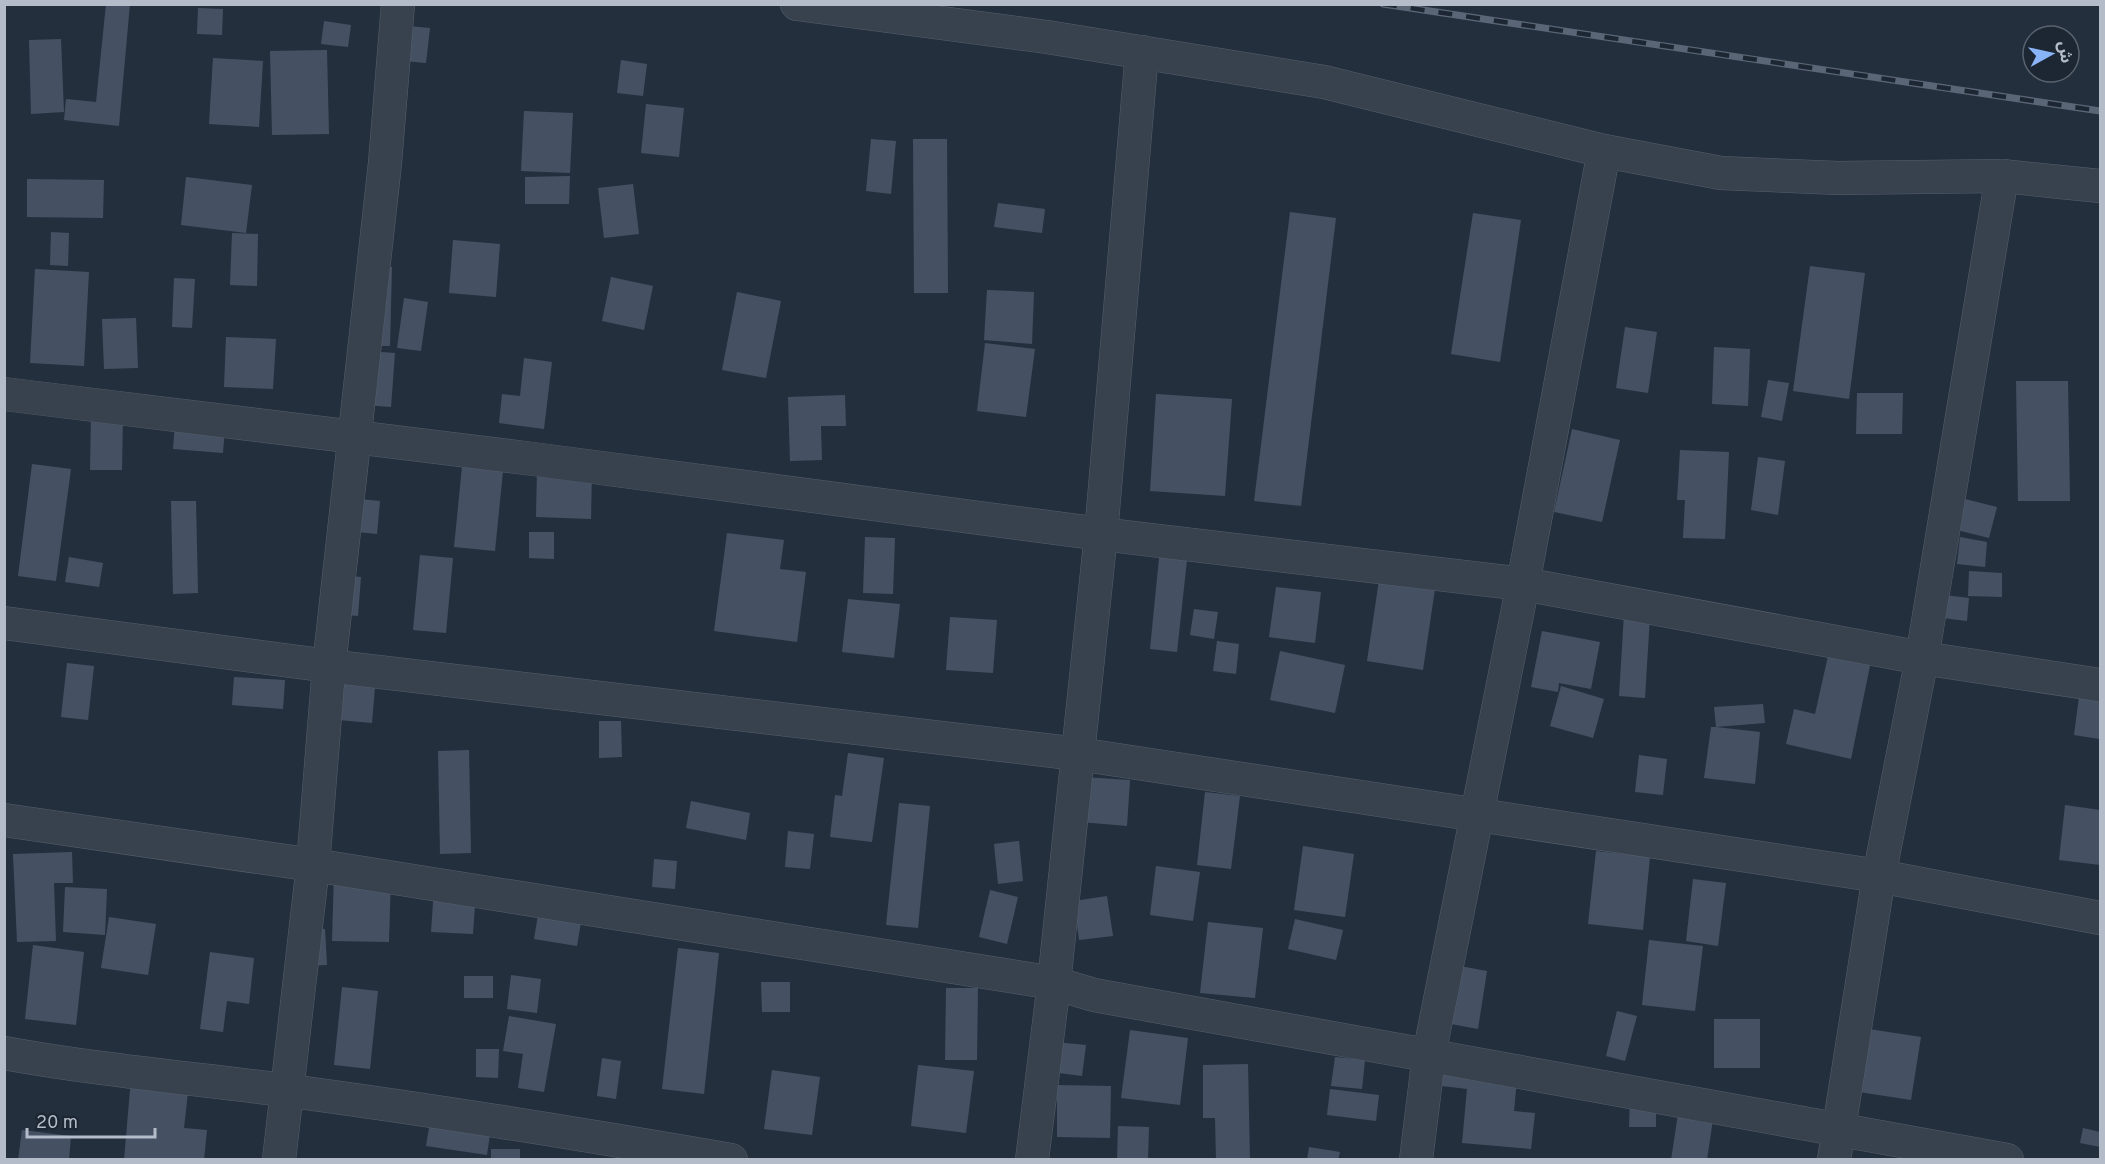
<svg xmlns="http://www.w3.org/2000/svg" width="2105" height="1164" font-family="Overpass,'Noto Sans Arabic',sans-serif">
<rect width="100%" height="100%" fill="#242f3e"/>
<g fill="#455162">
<polygon points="106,4 130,4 119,126 64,120 66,99 96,102"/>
<polygon points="198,8 223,9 222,35 197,34"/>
<polygon points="324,21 351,25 348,47 321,44"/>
<polygon points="397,25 430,28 426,63 393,60"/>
<polygon points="61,39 64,112 31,114 29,40"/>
<polygon points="327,50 329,134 272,135 270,51"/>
<polygon points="213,58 263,61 259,127 209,124"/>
<polygon points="621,60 647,64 643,96 617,93"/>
<polygon points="646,104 684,108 679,157 641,153"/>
<polygon points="524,111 573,113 570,173 521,171"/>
<polygon points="871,139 896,141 891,194 866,191"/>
<polygon points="913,139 947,139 948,293 914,293"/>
<polygon points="570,176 569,204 525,204 525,177"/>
<polygon points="186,177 252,185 246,233 181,225"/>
<polygon points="27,179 104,180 103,218 27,217"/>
<polygon points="633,184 639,234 604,238 598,188"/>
<polygon points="998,203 1045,209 1042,233 994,227"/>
<polygon points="1290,212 1336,218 1301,506 1254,501"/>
<polygon points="1473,213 1521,220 1500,362 1451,354"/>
<polygon points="51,232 69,233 68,266 50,265"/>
<polygon points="232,233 258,234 257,286 230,285"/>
<polygon points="453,240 500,244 496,297 449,293"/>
<polygon points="371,266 392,267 390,346 369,346"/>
<polygon points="1810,266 1865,273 1849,399 1793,391"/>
<polygon points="35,269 89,272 84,366 30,363"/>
<polygon points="611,277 653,286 644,330 602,321"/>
<polygon points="174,278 195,279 192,328 172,327"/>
<polygon points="987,290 1034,292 1032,344 984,340"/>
<polygon points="737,292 781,301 766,378 722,370"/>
<polygon points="404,298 428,302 421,351 397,348"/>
<polygon points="136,318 138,368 104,369 102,319"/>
<polygon points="1625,327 1657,332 1648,393 1616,388"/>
<polygon points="226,337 276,339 273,389 224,387"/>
<polygon points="985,343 1035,349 1026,417 977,411"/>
<polygon points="1714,347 1750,349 1748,406 1712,404"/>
<polygon points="367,351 395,353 391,407 364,405"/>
<polygon points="524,358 552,362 544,429 499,423 502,394 520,396"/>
<polygon points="1768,380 1789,383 1782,421 1761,417"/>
<polygon points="2016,381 2068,381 2070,501 2018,501"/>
<polygon points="1857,393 1903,393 1902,434 1856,434"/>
<polygon points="1156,394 1232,399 1225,496 1150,491"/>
<polygon points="845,395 846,426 821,426 822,460 790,461 788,397"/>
<polygon points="91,415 123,415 122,470 90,470"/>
<polygon points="175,423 225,427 223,453 173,449"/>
<polygon points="1572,429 1620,440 1602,522 1554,512"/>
<polygon points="1680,450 1729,452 1725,539 1683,538 1685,500 1677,500"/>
<polygon points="1758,457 1785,461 1778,515 1751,510"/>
<polygon points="32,464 71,469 56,581 18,576"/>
<polygon points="462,467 503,471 495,551 454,547"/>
<polygon points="537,469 592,470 591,519 536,517"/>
<polygon points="350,498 380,501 377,534 347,531"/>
<polygon points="1965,499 1997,507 1989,538 1957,530"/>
<polygon points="171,501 196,501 198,593 173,594"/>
<polygon points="529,532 554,532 554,559 529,558"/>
<polygon points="727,533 784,540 780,569 806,572 797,642 714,631"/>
<polygon points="865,537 895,538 893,594 863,593"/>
<polygon points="1960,537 1987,542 1985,567 1957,564"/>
<polygon points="1160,548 1188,551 1177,652 1150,649"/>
<polygon points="420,555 453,558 446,633 413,630"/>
<polygon points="69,557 103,563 99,587 65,582"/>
<polygon points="1969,571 2002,573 2002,597 1968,596"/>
<polygon points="337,575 361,577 358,616 333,614"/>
<polygon points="1379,580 1435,589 1423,670 1367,661"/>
<polygon points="1276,587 1321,592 1315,643 1269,637"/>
<polygon points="1928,593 1969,598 1967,621 1926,616"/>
<polygon points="848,599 900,604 894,658 842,652"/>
<polygon points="1194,609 1218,612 1214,639 1190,635"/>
<polygon points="1624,614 1650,616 1645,698 1619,696"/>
<polygon points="950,617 997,620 993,673 946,670"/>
<polygon points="1542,631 1600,642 1591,689 1559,683 1558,692 1531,687"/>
<polygon points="1217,641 1239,644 1236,674 1213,671"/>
<polygon points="1830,647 1872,656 1851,759 1786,744 1794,709 1815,714"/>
<polygon points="1280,651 1345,665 1335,713 1270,700"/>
<polygon points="67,663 94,666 88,720 61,717"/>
<polygon points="234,677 285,680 283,709 232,705"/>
<polygon points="331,682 375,687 372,723 327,719"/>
<polygon points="1561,686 1604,699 1593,738 1550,726"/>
<polygon points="2080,689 2100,692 2099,739 2074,735"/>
<polygon points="1763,704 1765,723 1716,727 1760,732 1755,784 1704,778 1711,727 1716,727 1714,707"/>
<polygon points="599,721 621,721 622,757 599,758"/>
<polygon points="469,750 471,853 440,854 438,751"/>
<polygon points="848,753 884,758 872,842 830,837 835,795 842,796"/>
<polygon points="1639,755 1667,759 1663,795 1635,792"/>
<polygon points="1083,777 1130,780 1127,826 1080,822"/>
<polygon points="1205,792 1240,796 1231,869 1197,865"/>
<polygon points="691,801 750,813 746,840 686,828"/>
<polygon points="899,803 930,806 918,928 886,925"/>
<polygon points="2065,805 2100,810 2100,865 2059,860"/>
<polygon points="788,831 814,834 810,869 785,867"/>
<polygon points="1019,841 1023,881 998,884 994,844"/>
<polygon points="1303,846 1354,854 1345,917 1294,910"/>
<polygon points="1596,851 1650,857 1643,930 1588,924"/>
<polygon points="72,852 73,883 54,883 56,941 17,942 13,854"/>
<polygon points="654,859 677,861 675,889 652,887"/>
<polygon points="1156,866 1200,872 1193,921 1150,915"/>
<polygon points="334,873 391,875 389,942 332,941"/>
<polygon points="1693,879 1726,883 1718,946 1686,941"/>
<polygon points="65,887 107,889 105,935 63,932"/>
<polygon points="434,888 476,891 473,934 431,932"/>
<polygon points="990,890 1018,897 1007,944 979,937"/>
<polygon points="1107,896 1113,936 1079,940 1074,901"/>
<polygon points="540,903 583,910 577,946 534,939"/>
<polygon points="109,917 156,924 148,975 101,968"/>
<polygon points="1295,919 1343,930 1336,960 1288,949"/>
<polygon points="1208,922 1263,928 1255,998 1200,993"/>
<polygon points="325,929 327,965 300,966 298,930"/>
<polygon points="1649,940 1703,946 1695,1011 1642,1005"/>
<polygon points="33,945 84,952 76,1025 25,1019"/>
<polygon points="678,948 719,953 704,1094 662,1089"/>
<polygon points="210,952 254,958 249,1004 227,1001 223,1032 200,1029"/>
<polygon points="1460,966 1487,971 1478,1029 1451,1024"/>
<polygon points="511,975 541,979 537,1013 507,1009"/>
<rect x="464" y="976" width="29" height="22"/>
<polygon points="761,982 790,982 790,1012 762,1012"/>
<polygon points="342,987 378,991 370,1069 334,1065"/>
<polygon points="946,988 978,988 977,1060 945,1060"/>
<polygon points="1617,1011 1637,1016 1625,1061 1606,1056"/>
<polygon points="509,1016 556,1024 544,1092 518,1088 523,1054 503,1051"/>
<rect x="1714" y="1019" width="46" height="49"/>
<polygon points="1869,1029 1921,1037 1911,1100 1859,1092"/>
<polygon points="1130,1030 1188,1038 1180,1105 1121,1098"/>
<polygon points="1055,1042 1086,1045 1082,1076 1051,1072"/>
<polygon points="476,1049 499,1049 498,1078 476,1077"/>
<polygon points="1335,1057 1365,1060 1362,1089 1331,1086"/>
<polygon points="602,1058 621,1061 616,1099 597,1096"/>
<polygon points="1444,1062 1518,1069 1514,1111 1535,1113 1531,1149 1462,1143 1467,1089 1442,1086"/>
<polygon points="1248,1064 1250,1160 1216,1160 1215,1118 1203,1118 1203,1065"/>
<polygon points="918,1065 974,1071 966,1133 911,1126"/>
<polygon points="772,1070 820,1077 812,1135 764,1129"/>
<polygon points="131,1078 189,1083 184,1128 207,1130 204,1160 124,1160"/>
<polygon points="1057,1085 1111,1086 1110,1138 1057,1137"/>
<polygon points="1330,1089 1379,1095 1376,1121 1327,1115"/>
<polygon points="1630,1096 1656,1097 1656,1127 1629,1127"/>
<polygon points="1678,1114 1713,1119 1707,1160 1671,1160"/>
<polygon points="431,1116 491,1127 487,1155 426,1146"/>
<polygon points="1118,1126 1149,1127 1148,1160 1117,1160"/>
<polygon points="2083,1128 2100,1132 2100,1147 2080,1143"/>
<polygon points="22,1130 71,1136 69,1160 18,1160"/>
<polygon points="1309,1147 1340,1152 1338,1160 1307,1160"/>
<rect x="491" y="1149" width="29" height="11"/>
</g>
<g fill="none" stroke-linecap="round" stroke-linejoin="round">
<g stroke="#565f6c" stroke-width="34">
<g id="minor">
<polyline points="797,4 1047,37 1324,82 1604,151 1721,173 1838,178 2002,176 2100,186"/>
<polyline points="4,394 533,459 1101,534 1523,584 1922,658 2100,685"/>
<polyline points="4,820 313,865 1054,983 1094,995 2007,1160"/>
<path d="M4,1053C97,1070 190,1078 283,1090C433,1110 582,1134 731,1160"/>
<polyline points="279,1160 313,865 329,666 385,163 398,4"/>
<polyline points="1032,1160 1054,983 1101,534 1142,52"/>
<polyline points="1416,1160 1429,1055 1523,584 1604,151"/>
<polyline points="1834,1160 1879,876 1922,658 2002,176"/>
</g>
</g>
<g stroke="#565f6c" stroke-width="34">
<polyline id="tertiary" points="4,623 329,666 1078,754 1879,876 2100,918"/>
</g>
<use href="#minor" stroke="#38414e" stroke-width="33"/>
<use href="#tertiary" stroke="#38414e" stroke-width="33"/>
<g stroke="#5a6575" stroke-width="7">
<polyline id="rail" points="1383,4 2100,111"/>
</g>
<use href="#rail" stroke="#1d2633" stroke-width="4.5" stroke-dasharray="14" stroke-linecap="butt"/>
</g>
<rect width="2105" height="1164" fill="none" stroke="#b4bcc9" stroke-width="12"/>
<g transform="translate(2051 54) rotate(82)"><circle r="28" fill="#1d2633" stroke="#59626f" stroke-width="1.5"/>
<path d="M0-4.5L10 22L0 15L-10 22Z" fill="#8ab4f8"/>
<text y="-9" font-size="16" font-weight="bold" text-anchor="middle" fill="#b4bcc9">ش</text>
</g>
<path d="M27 1128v9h128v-9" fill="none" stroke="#b4bcc9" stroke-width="3"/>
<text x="36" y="1128" font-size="18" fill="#b4bcc9" stroke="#1d2633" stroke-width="4.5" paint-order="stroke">20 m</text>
</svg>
